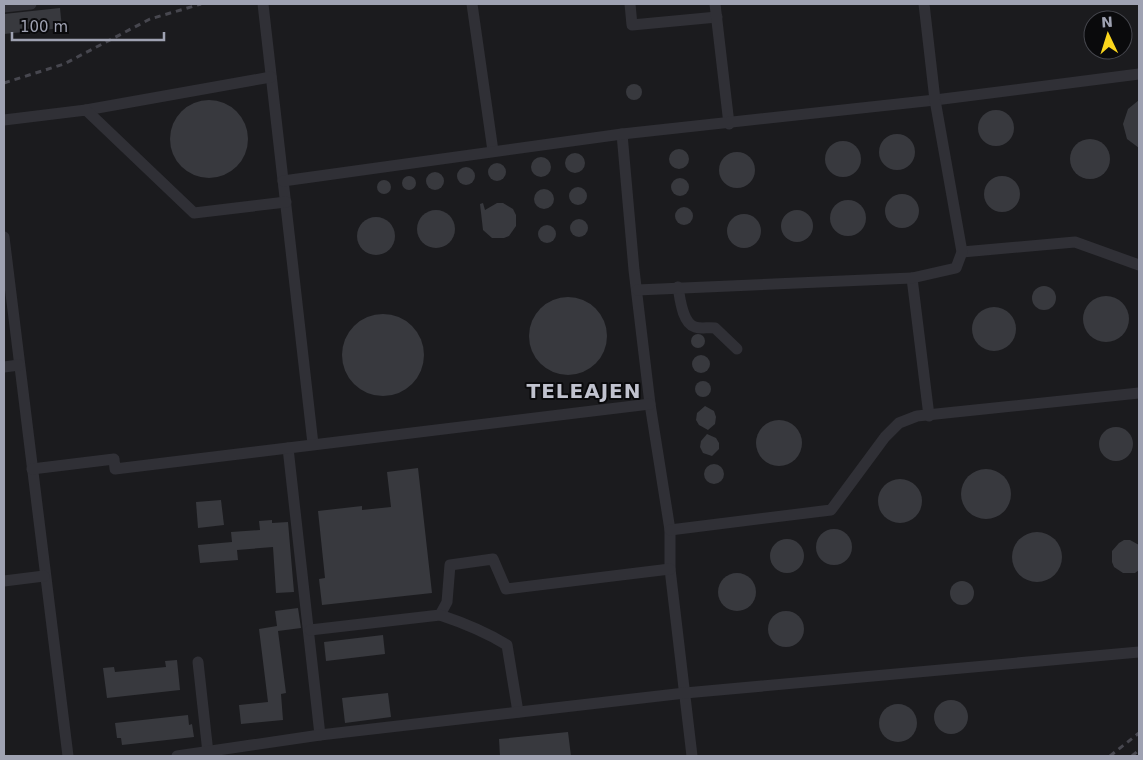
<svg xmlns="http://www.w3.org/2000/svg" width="1143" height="760" font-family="'DejaVu Sans',sans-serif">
<rect width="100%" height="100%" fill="#0f0f11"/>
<path fill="#1b1b1e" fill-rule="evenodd" d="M4,4H1139V756H4ZM1093,20H1123V50H1093Z"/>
<g fill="#38393e">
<polygon points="60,8 62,28 4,34 4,14"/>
<circle cx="634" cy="92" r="8"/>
<polygon points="1139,100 1139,148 1127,139 1123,124 1128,109"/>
<circle cx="209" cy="139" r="39"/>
<circle cx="996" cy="128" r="18"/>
<circle cx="897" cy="152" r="18"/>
<circle cx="1090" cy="159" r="20"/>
<circle cx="843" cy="159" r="18"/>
<circle cx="679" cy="159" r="10"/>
<circle cx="737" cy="170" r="18"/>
<circle cx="575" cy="163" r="10"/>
<circle cx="541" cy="167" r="10"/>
<circle cx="497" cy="172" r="9"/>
<circle cx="466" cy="176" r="9"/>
<circle cx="435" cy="181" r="9"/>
<circle cx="409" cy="183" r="7"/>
<circle cx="1002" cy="194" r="18"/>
<circle cx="680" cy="187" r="9"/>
<circle cx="384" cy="187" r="7"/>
<circle cx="578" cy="196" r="9"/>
<circle cx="544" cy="199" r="10"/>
<circle cx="902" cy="211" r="17"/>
<circle cx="848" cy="218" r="18"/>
<polygon points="483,203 485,210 497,203 503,203 513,209 516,215 516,226 509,236 504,238 492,238 483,230 480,204"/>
<circle cx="684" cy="216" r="9"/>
<circle cx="797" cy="226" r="16"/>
<circle cx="436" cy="229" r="19"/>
<circle cx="744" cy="231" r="17"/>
<circle cx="376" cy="236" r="19"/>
<circle cx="579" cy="228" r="9"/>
<circle cx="547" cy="234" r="9"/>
<circle cx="1044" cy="298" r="12"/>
<circle cx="1106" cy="319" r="23"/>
<circle cx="568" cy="336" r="39"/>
<circle cx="994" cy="329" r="22"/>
<circle cx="383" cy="355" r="41"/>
<circle cx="698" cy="341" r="7"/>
<circle cx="701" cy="364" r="9"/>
<circle cx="703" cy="389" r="8"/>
<polygon points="705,406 714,411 716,417 715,424 708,430 699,425 696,420 697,413"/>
<circle cx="779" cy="443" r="23"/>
<circle cx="1116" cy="444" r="17"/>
<polygon points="707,434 716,438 719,443 719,449 712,456 703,453 700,447 701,441"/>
<circle cx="714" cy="474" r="10"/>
<polygon points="418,468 432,593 322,605 319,579 325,578 318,511 362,506 362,510 391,507 387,472"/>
<circle cx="986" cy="494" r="25"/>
<circle cx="900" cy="501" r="22"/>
<polygon points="221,500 224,525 198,528 196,502"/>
<polygon points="272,520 272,523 288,522 294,592 276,593 273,547 237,550 238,560 200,563 198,545 232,542 231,532 260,530 259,521"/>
<circle cx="834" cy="547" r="18"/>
<circle cx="1037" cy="557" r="25"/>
<circle cx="787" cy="556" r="17"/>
<polygon points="1124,540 1130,540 1139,545 1139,570 1135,573 1123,573 1114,567 1112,562 1112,551 1119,543"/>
<circle cx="737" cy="592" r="19"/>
<circle cx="962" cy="593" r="12"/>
<polygon points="298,608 301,628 278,631 286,693 281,694 283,720 241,724 239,705 268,702 259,629 277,626 275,611"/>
<circle cx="786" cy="629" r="18"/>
<polygon points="383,635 385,654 326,661 324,642"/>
<polygon points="177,660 180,690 107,698 103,668 114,667 115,672 166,667 165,661"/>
<polygon points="388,693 391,717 345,723 342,698"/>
<circle cx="951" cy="717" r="17"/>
<circle cx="898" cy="723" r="19"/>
<polygon points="188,715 189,725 192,724 194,737 122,745 121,738 117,738 115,723"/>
<polygon points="568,732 571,756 500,756 499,739"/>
</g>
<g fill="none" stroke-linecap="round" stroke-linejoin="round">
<g stroke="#303036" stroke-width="11">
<polyline points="263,4 313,444"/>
<polyline points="472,4 493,151"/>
<polyline points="630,4 632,25 717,17"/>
<polyline points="715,4 729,124"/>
<polyline points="4,7 31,4"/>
<polyline points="86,110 271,77"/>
<polyline points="4,120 86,110 194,213 286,202"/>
<polyline points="622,134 634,270 650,404 670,530 670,569 692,756"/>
<polyline points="283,181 622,134 935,100 1139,74"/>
<polyline points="4,237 68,756"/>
<polyline points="962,252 1075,242 1139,265"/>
<polyline points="912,278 929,416"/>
<path d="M678,287C680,298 682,323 695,327C701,329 709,327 715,328L737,349"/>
<polyline points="637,290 912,278 956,268 962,252 935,100 924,4"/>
<polyline points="4,367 19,365"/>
<polyline points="288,448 320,735"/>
<polyline points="32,469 114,459 115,469 650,404"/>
<polyline points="670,530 831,510 885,437 899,423 917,416 1139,393"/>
<polyline points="4,581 44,576"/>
<polyline points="440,615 447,602 450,565 493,559 506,589 670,569"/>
<path d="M310,630L440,615C464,623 486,632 507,645L518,712"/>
<polyline points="198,662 208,753"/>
<polyline points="177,756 320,735 685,693 1139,652"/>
</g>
<g stroke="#47474f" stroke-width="3" stroke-dasharray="6 5" stroke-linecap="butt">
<polyline points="4,83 64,64 150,19 201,4"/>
<polyline points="1110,756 1139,733"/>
<polyline points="1132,756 1139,750"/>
</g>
</g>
<g text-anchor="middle" stroke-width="4" stroke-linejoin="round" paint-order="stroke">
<g font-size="20" font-weight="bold" letter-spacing="1" fill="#c0c2ce" stroke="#0a0a0c">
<text x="584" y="398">TELEAJEN</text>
</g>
</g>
<rect width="1143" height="760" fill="none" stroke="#9fa2b2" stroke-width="10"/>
<g transform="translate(1108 35) rotate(356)"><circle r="24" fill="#0a0a0c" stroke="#46474e"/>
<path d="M0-4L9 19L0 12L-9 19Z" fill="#fbd61c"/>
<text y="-8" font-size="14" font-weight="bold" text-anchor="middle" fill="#9fa2b2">N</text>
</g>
<path d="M12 32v8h152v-8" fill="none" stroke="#9fa2b2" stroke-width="2.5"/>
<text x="20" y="32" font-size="15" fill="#9fa2b2" stroke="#0a0a0c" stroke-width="4" paint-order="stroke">100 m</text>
</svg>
